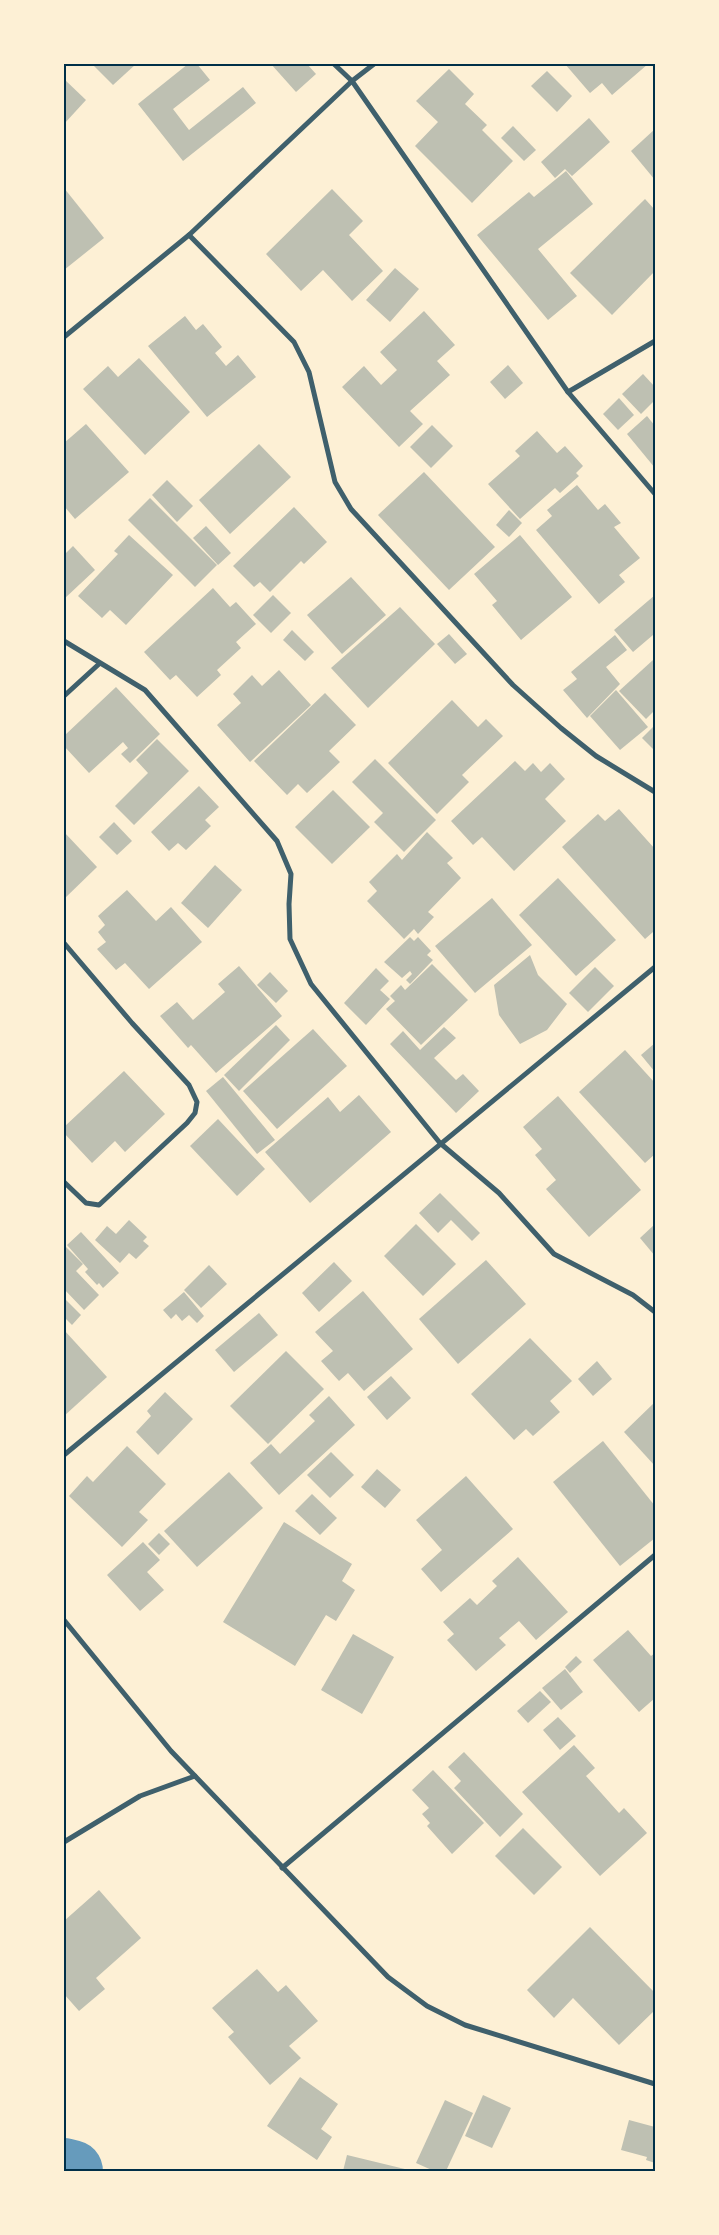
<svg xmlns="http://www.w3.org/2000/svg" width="719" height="2235" font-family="Rubik,sans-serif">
<rect width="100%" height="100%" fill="#fdf0d5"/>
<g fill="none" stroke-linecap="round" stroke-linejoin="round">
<polyline stroke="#669bbc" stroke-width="62" points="64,2169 72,2171"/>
</g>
<g fill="#bec0b2">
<polygon points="92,64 136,64 113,85"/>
<polygon points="188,64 197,64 210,80 173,109 189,130 243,87 256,103 183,161 138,104"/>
<polygon points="271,64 307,64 316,74 296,92"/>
<polygon points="565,64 648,64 612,95 602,83 590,93"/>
<polygon points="449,69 474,94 465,104 487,125 482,130 513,161 472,203 415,146 438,122 416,101"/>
<polygon points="547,71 572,96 557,112 531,86"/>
<polygon points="64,79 86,100 64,124"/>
<polygon points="589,118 610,142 572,176 565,169 555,178 541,162"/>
<polygon points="513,126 536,150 524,161 501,138"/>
<polygon points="655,129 655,180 631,151"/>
<polygon points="566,171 593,204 538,249 577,296 548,320 477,235 529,192 534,197"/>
<polygon points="64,188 104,238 64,270"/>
<polygon points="332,189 363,221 349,235 383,271 352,301 323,270 301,291 266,254"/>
<polygon points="645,199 655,210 655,271 612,315 570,273"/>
<polygon points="395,268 419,289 390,322 366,300"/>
<polygon points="424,311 455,345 437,361 450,375 410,411 423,424 399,447 342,387 364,366 381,385 397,370 380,352"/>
<polygon points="185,316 196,330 203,324 222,347 215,353 226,366 238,355 256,377 207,417 148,346"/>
<polygon points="139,358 190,412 145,455 83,389 108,366 118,377"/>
<polygon points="508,365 523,383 505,399 490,382"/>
<polygon points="643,374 655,387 655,400 641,414 622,394"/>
<polygon points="619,398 634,415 618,430 603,414"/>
<polygon points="647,416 655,426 655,468 627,434"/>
<polygon points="86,424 129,472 75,519 64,506 64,443"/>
<polygon points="432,425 453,446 431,468 410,447"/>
<polygon points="537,431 557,453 565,446 583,466 576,473 579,476 560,493 555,488 520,519 488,484 520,456 515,451"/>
<polygon points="259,444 291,477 230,534 199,500"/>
<polygon points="424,472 495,547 449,590 378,515"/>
<polygon points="167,480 193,506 177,522 152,495"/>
<polygon points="577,485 598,510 605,504 621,523 614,527 640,558 619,575 625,582 599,604 536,530 552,516 547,510"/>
<polygon points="150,498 217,565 195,587 128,520"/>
<polygon points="294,507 327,542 304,564 301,561 270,592 260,582 254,587 233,566"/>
<polygon points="509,510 522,523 509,537 496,525"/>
<polygon points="206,526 231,553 218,565 193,538"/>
<polygon points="129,535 173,575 126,625 110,610 102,618 78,596 118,554 114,551"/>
<polygon points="520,535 572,597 521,640 492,605 497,601 474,574"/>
<polygon points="73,546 95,570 64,599 64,555"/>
<polygon points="351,577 386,615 342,654 307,615"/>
<polygon points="213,588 230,607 236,602 256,624 236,642 241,648 217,670 221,675 197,697 176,675 170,680 144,652"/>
<polygon points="273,595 291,613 271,633 253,615"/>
<polygon points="655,595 655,637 653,635 633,652 614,630"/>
<polygon points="400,607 435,644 368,708 331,668"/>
<polygon points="292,630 314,652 305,661 283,640"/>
<polygon points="449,634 467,654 455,664 437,644"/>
<polygon points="615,635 627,650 606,667 620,684 587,718 563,690 577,679 571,672"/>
<polygon points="653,660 655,663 655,710 646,719 619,691"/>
<polygon points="279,670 311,705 250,762 217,725 241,703 233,694 252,675 262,686"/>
<polygon points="116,687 160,734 130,763 121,754 128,748 123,742 89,773 64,746 64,736"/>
<polygon points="616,690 648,727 620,750 590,716"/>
<polygon points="325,693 356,725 329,751 340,762 307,793 298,784 287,795 254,761"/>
<polygon points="452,700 478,727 486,719 503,736 462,775 469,782 437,814 388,763"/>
<polygon points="655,725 655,749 654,750 642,738"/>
<polygon points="157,739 189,771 134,825 115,806 148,773 136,760"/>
<polygon points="375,759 436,820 404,852 374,822 383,813 352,782"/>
<polygon points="515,761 525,771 533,763 541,772 550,763 565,779 545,799 566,821 514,871 482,837 473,845 451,821"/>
<polygon points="199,786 219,807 205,820 211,826 186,850 178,843 169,851 151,832"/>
<polygon points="333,790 370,827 332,864 295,827"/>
<polygon points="619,809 655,849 655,935 653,932 645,939 562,847 598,814 605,821"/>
<polygon points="114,822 132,841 117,855 99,837"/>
<polygon points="64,832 97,867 64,899"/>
<polygon points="427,832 453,858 447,863 461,878 428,912 434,917 418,934 414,929 404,939 367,901 377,891 369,882 397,854 402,860"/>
<polygon points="215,865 242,890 208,928 181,903"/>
<polygon points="558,878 616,940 576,976 519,915"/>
<polygon points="127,890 156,921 171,907 202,942 149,989 125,963 116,970 97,949 106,942 98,932 105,925 98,916"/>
<polygon points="492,898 532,945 475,993 435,946"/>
<polygon points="410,937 414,941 418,937 431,951 427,955 433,960 410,984 406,980 412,974 410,971 402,978 384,962"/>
<polygon points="530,955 538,975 567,1004 547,1030 520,1044 499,1015 494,985"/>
<polygon points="432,964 468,1000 421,1045 386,1009 395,1001 390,996 401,985 405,990"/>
<polygon points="239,966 282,1016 216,1073 191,1045 188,1048 160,1016 177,1002 193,1020 225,992 218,984"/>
<polygon points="595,967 614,986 588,1012 569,993"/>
<polygon points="376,968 389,981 380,990 390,999 366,1025 344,1003"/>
<polygon points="270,972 288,991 276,1003 257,985"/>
<polygon points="276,1025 290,1040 239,1091 224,1075"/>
<polygon points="444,1027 456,1038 434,1058 456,1080 463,1074 479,1091 456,1113 390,1044 403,1031 420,1050"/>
<polygon points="313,1029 347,1066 277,1129 243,1091"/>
<polygon points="655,1043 655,1072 641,1055"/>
<polygon points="625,1050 655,1083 655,1154 645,1163 579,1092"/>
<polygon points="124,1071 165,1114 125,1152 115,1141 92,1163 64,1133 64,1127"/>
<polygon points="223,1077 275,1140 257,1154 206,1091"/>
<polygon points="359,1095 391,1132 310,1203 265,1152 328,1097 340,1112"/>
<polygon points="558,1096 641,1190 589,1237 546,1189 556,1180 535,1155 542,1149 523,1127"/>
<polygon points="218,1119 265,1169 237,1196 190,1146"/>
<polygon points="440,1193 480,1233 472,1241 451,1220 438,1233 419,1213"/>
<polygon points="129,1220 147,1237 143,1241 149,1246 136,1259 129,1253 120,1263 95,1240 107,1226 116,1234"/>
<polygon points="416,1224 456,1264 423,1296 384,1256"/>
<polygon points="655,1224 655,1256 640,1238"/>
<polygon points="81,1232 119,1273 103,1288 99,1283 97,1285 85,1272 88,1269 67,1245"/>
<polygon points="66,1247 83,1264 76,1271 99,1295 84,1310 64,1289 64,1249"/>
<polygon points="486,1260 526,1304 458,1364 419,1319"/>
<polygon points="334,1262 352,1281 319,1312 302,1293"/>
<polygon points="209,1265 227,1284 201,1308 184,1290"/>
<polygon points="363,1291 413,1349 364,1391 348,1373 339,1381 321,1361 333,1351 315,1332"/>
<polygon points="184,1292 204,1316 197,1323 189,1315 182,1321 176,1314 171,1319 163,1310"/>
<polygon points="64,1298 81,1315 72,1325 64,1317"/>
<polygon points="259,1313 278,1335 234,1372 215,1350"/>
<polygon points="64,1330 107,1377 64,1416"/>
<polygon points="530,1338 572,1381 550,1401 560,1412 533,1436 526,1429 514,1440 471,1394"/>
<polygon points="286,1351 324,1389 268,1444 230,1406"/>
<polygon points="597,1361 612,1379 593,1396 578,1379"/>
<polygon points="391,1376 411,1398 387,1420 367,1397"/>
<polygon points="165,1392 193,1419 158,1455 136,1432 151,1416 147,1411"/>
<polygon points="329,1396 355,1425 279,1495 250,1463 271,1444 280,1454 315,1421 309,1415"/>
<polygon points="655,1402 655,1466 624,1432"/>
<polygon points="603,1441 655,1506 655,1538 620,1566 553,1482"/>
<polygon points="127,1446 166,1484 139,1512 148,1520 122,1547 69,1496 87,1476 93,1482"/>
<polygon points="331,1452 354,1475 330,1498 307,1475"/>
<polygon points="377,1469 401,1490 385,1508 361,1487"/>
<polygon points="229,1472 263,1508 197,1567 164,1531"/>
<polygon points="466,1476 513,1529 441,1592 421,1569 442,1550 416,1520"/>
<polygon points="312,1494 337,1518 320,1535 295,1511"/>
<polygon points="284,1522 352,1564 342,1581 355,1590 336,1621 326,1615 295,1666 223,1622"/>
<polygon points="159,1533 170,1544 159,1555 148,1544"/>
<polygon points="143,1542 160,1560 147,1572 164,1590 140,1611 107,1575"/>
<polygon points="518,1557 568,1612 536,1640 519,1621 499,1638 506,1645 476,1671 447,1640 454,1634 443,1622 470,1598 477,1605 497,1586 492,1581"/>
<polygon points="628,1630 651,1656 655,1653 655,1698 639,1712 593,1660"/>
<polygon points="353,1634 394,1657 362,1714 321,1690"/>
<polygon points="576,1656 582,1662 570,1673 565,1667"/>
<polygon points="565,1669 583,1692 561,1710 542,1688"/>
<polygon points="540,1691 551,1702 528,1723 517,1711"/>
<polygon points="558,1717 576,1736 560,1750 543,1730"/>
<polygon points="574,1745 595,1768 586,1776 619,1813 624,1808 647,1833 600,1876 522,1792"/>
<polygon points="464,1752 523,1814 500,1837 454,1788 461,1781 448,1767"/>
<polygon points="433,1770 484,1823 452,1854 427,1826 430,1823 422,1814 429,1808 412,1790"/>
<polygon points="523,1828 562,1867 534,1895 495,1856"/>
<polygon points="99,1890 141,1938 96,1978 105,1989 79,2011 64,1994 64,1921"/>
<polygon points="590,1927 655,1993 655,2010 619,2045 573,1998 554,2018 527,1990"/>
<polygon points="257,1969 278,1992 286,1985 318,2021 289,2046 301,2058 270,2085 228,2037 234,2032 212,2008"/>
<polygon points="300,2077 338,2104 321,2129 332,2137 317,2160 267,2126"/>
<polygon points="483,2095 511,2108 492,2148 465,2136"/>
<polygon points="445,2100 473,2113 446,2171 434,2171 416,2163"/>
<polygon points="629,2120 655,2127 655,2163 646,2160 647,2157 621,2150"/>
<polygon points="347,2155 413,2171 343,2171"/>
</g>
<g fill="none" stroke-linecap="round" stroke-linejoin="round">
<g stroke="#3f606c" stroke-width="5">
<polyline points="334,64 352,81 568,392 655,494"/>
<polyline points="189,235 294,342 309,372 335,482 351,509 513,685 561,728 596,756 655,792"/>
<polyline points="64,337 189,235 352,81 374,64"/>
<polyline points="568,392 655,341"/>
<polyline points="64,641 145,690 277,841 291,874 289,904 290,939 311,984 440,1143 499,1193 554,1254 633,1295 655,1312"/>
<polyline points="64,696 99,664"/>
<polyline points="64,943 132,1023 189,1085 197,1102 195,1113 187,1123 99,1205 86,1203 64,1182"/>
<polyline points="64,1455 655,967"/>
<polyline points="64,1620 171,1751 388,1977 427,2006 465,2025 655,2084"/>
<polyline points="64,1842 140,1796 195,1776"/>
<polyline points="282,1868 655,1555"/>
</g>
</g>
<rect width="719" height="2235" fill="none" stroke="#fdf0d5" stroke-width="130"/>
<rect x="65" y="65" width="589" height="2105" fill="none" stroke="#003049" stroke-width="2"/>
</svg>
